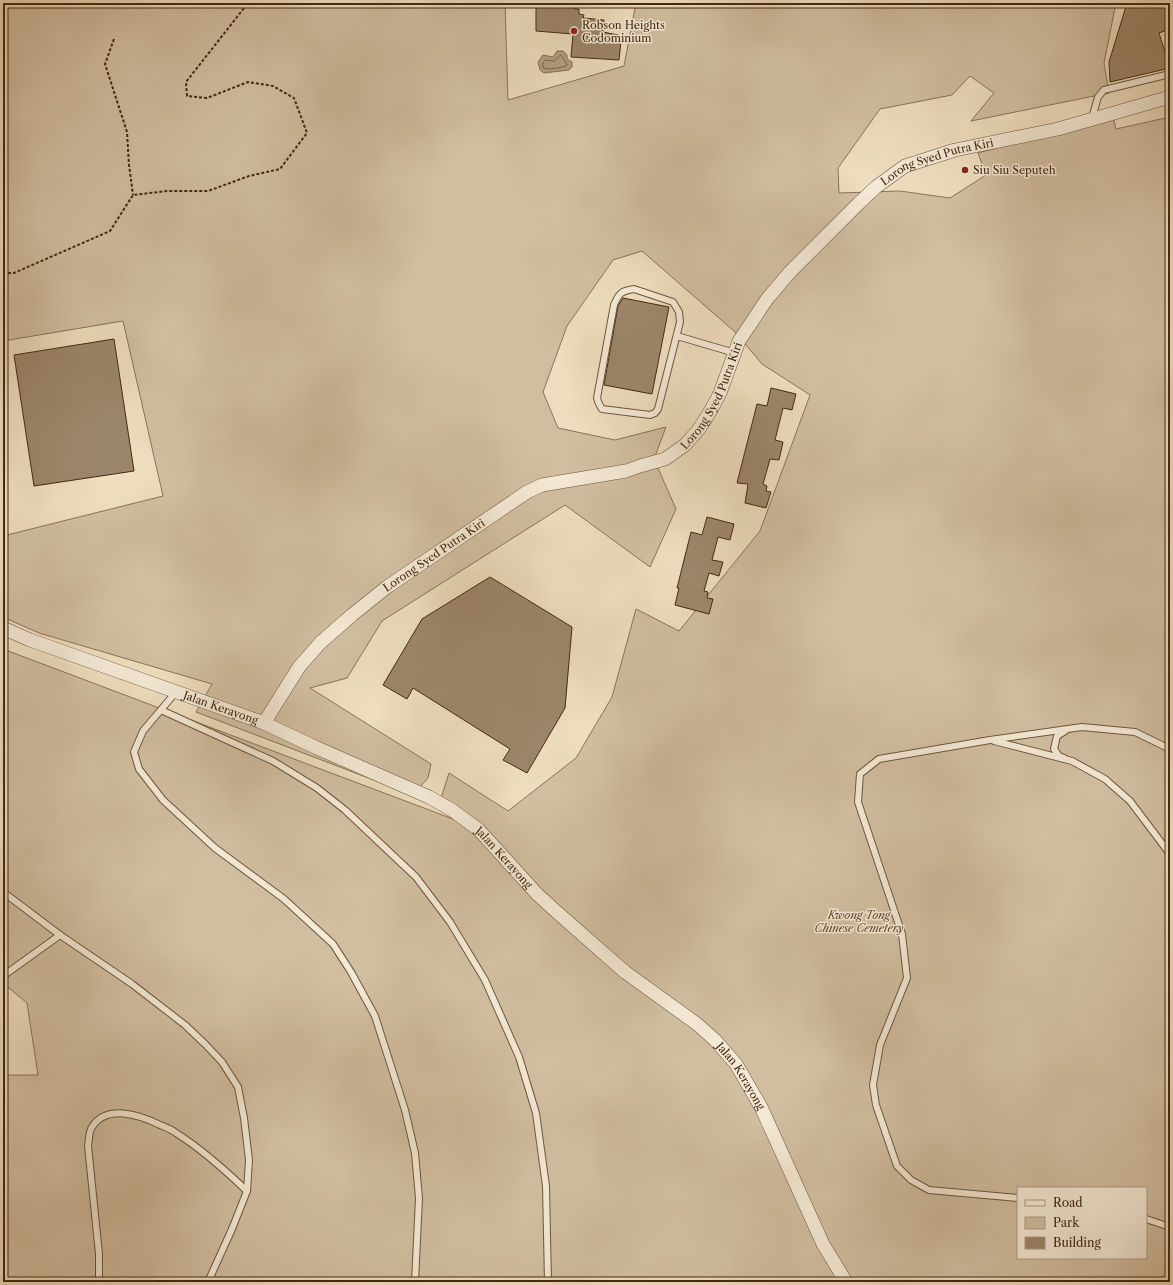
<svg xmlns="http://www.w3.org/2000/svg" width="1173" height="1285" font-family="'Libre Caslon Text',serif">
<rect width="100%" height="100%" fill="#eeddbe"/>
<filter id="stains"><feTurbulence type="fractalNoise" baseFrequency=".005" numOctaves="4"/><feColorMatrix values="0 0 0 0 .2 0 0 0 0 .09 0 0 0 0 .02 0 0 0 .5 -.17"/></filter>
<radialGradient id="worn" r=".72"><stop offset=".6" stop-color="#630" stop-opacity="0"/><stop offset="1" stop-color="#630" stop-opacity=".3"/></radialGradient>
<path fill="#d1bea1" stroke="#8a735a" fill-rule="evenodd" d="M3,3H505L508,100L624,66L636,3H1116L1104,63L1109,93L971,121L994,93L970,76L952,95L880,109L838,168L839,193L900,191L950,198L986,175L978,153L1113,117L1116,129L1170,117V1282H3V1086L5,1075H38L27,1003L3,983V649L453,819L438,808L449,773L508,811L576,758L612,697L636,609L679,631L760,531L810,395L762,364L735,332L642,251L613,260L567,326L543,392L558,428L615,440L666,427L654,459L676,509L650,567L565,505L382,621L347,678L310,688L431,764L428,778L413,795L196,712L212,684L39,633L3,617V536L163,496L123,321L3,341ZM1018,1188H1146V1258H1018Z"/>
<polygon fill="#b49f84" stroke="#876f56" points="557,51 563,51 567,55 567,59 572,62 572,67 569,70 544,73 540,70 538,62 543,55 553,57"/>
<g fill="none" stroke-linecap="round" stroke-linejoin="round">
<path stroke="#7c644b" stroke-width="1" d="M561,55L567,64L566,66C559,68 550,70 543,68V63L545,60L554,61Z"/>
</g>
<g fill="#9c866b" stroke="#442812">
<polygon points="536,3 575,3 574,9 579,9 579,14 584,15 583,18 604,20 603,32 618,35 618,41 621,41 619,60 571,57 573,34 536,31"/>
<polygon points="1127,3 1170,3 1170,29 1159,33 1170,68 1110,82 1109,62"/>
<polygon points="623,298 669,307 652,394 604,385 618,306"/>
<polygon points="114,339 134,471 34,486 14,355"/>
<polygon points="771,388 796,394 792,410 783,408 775,440 783,442 779,460 770,459 763,484 767,486 766,491 771,492 766,508 745,503 748,484 737,483 757,404 767,406"/>
<polygon points="707,517 734,524 730,540 718,537 712,560 723,562 719,576 709,573 704,591 708,592 707,598 713,599 709,614 675,605 679,588 677,588 691,532 702,535"/>
<polygon points="490,577 572,627 565,708 527,773 503,760 510,749 413,688 407,699 383,685 422,619"/>
</g>
<g fill="none" stroke-linecap="round" stroke-linejoin="round">
<g stroke="#6e553d" stroke-width="8">
<g id="service">
<polyline points="1092,118 1098,97 1104,90 1170,74"/>
<path d="M634,289L673,302L679,312L680,322L658,409L655,413L650,415L602,409L599,404L597,398L614,305C619,293 621,291 634,289Z"/>
<polyline points="677,336 735,353"/>
<polyline points="176,692 143,731 134,752 139,769 163,800 215,848 284,899 333,944 351,972 375,1016 405,1110 415,1153 419,1198 415,1282"/>
<polyline points="161,710 273,761 317,788 345,810 416,877 450,922 485,980 519,1057 536,1113 546,1186 548,1282"/>
<polyline points="994,741 1072,761 1105,779 1130,801 1170,854"/>
<polyline points="1064,758 1059,756 1054,749 1057,736 1065,731"/>
<polyline points="3,892 60,935 132,984 185,1025 206,1045 222,1062 238,1087 244,1118 249,1160 247,1191 232,1229 208,1282"/>
<polyline points="3,976 60,935"/>
<polyline points="1018,1198 929,1190 911,1180 897,1166 876,1105 873,1085 880,1045 907,978 902,934 858,802 860,774 879,759 990,740 1082,727 1135,732 1170,749"/>
<polyline points="1146,1219 1170,1227"/>
<path d="M99,1282V1254L88,1146C89,1141 89,1133 91,1129C105,1103 140,1115 160,1125C165,1127 171,1129 176,1133C202,1149 225,1170 247,1191"/>
</g>
</g>
<g stroke="#6e553d" stroke-width="14">
<g id="minor">
<path id="s1" d="M3,628L30,640L264,723L317,748L429,797L452,810L479,830L537,894L559,914L625,972L697,1024L715,1040L736,1064L761,1107L823,1244L846,1282"/>
<path id="s2" d="M264,723L299,667L320,643L352,615L387,587L527,492L542,485L626,471L640,466L665,459L685,445L699,429L711,410L720,393L739,341L767,299L790,272L859,203L876,187L905,166L955,150L1058,129L1170,97"/>
</g>
</g>
<g stroke="#442812" stroke-width="2" stroke-dasharray="3 2" stroke-linecap="butt">
<polyline points="114,39 105,64 127,132 129,165 133,195"/>
<polyline points="3,273 14,273 110,231 133,195 167,191 208,191 249,176 280,169 307,133 294,98 273,86 248,82 207,98 187,96 186,82 248,3"/>
</g>
<use href="#service" stroke="#f4e9d5" stroke-width="6"/>
<use href="#minor" stroke="#f4e9d5" stroke-width="13"/>
</g>
<g fill="#8f2418" stroke="#f4e9d5" stroke-width="1.5">
<circle cx="574" cy="31" r="4"/>
<circle cx="965" cy="170" r="4"/>
</g>
<g text-anchor="middle" stroke-width="3" stroke-linejoin="round" paint-order="stroke">
<g font-size="11" fill="#442812" stroke="#f4e9d5" text-anchor="start">
<text x="582" y="29">Robson Heights<tspan x="582" dy="13">Codominium</tspan></text>
<text x="973" y="174">Siu Siu Seputeh</text>
</g>
<g font-size="11" fill="#442812" stroke="#f4e9d5">
<text dy="4" stroke="none"><textPath href="#s2" startOffset="914">Lorong Syed Putra Kiri</textPath></text>
<text dy="4" stroke="none"><textPath href="#s2" startOffset="578">Lorong Syed Putra Kiri</textPath></text>
<text dy="4" stroke="none"><textPath href="#s2" startOffset="242">Lorong Syed Putra Kiri</textPath></text>
<text dy="4" stroke="none"><textPath href="#s1" startOffset="232">Jalan Kerayong</textPath></text>
<text dy="4" stroke="none"><textPath href="#s1" startOffset="556">Jalan Kerayong</textPath></text>
<text dy="4" stroke="none"><textPath href="#s1" startOffset="880">Jalan Kerayong</textPath></text>
</g>
<g font-size="11" font-style="italic" fill="#60462f" stroke="#f4e9d5">
<text x="859" y="919">Kwong Tong<tspan x="859" dy="13">Chinese Cemetery</tspan></text>
</g>
</g>
<rect width="1173" height="1285" fill="none" stroke="#eeddbe" stroke-width="16"/>
<rect x="4" y="4" width="1165" height="1277" fill="none" stroke="#442812" stroke-width="2"/>
<rect x="8" y="8" width="1157" height="1269" fill="none" stroke="#442812"/>
<rect x="1017" y="1187" width="130" height="72" fill="#f4e9d5" stroke="#ae9c87"/>
<rect x="1025" y="1200" width="20" height="6" fill="#f4e9d5" stroke="#ae9c87"/>
<text x="1053" y="1207" font-size="12" fill="#442812">Road</text>
<rect x="1025" y="1217" width="20" height="12" fill="#d1bea1" stroke="#ae9c87"/>
<text x="1053" y="1227" font-size="12" fill="#442812">Park</text>
<rect x="1025" y="1237" width="20" height="12" fill="#9c866b" stroke="#ae9c87"/>
<text x="1053" y="1247" font-size="12" fill="#442812">Building</text>
<rect width="100%" height="100%" filter="url(#stains)"/>
<rect width="100%" height="100%" fill="url(#worn)"/>
</svg>
